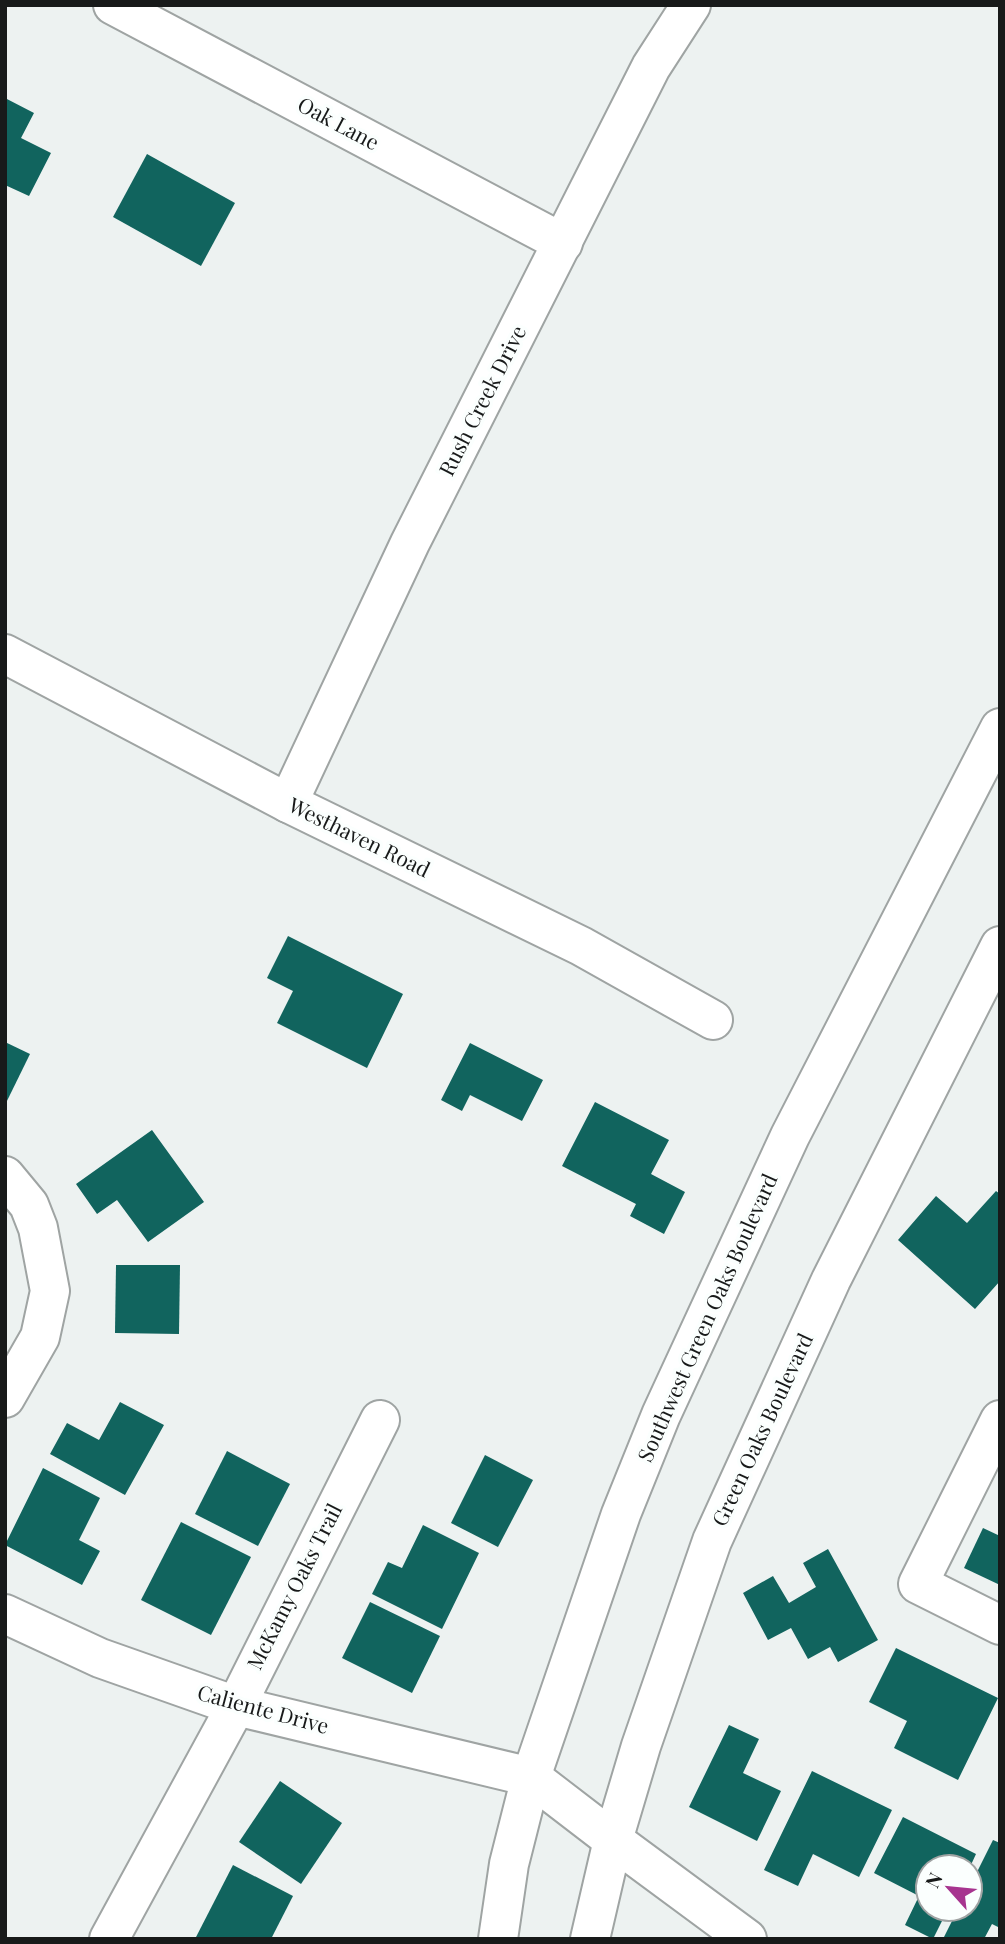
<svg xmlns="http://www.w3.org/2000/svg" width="1005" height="1944" font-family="'Playfair Display',serif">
<rect width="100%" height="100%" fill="#edf2f1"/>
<g fill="#11645e">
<polygon points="5,98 34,113 21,138 51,153 29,196 5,185"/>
<polygon points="147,154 235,203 201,266 113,217"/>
<polygon points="288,936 403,994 367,1068 277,1023 293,991 267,978"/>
<polygon points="5,1042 30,1054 5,1105"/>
<polygon points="470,1043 543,1080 522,1121 470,1095 462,1111 441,1100"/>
<polygon points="595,1102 669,1140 651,1174 685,1192 664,1234 630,1216 636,1204 562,1166"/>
<polygon points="152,1130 204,1202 148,1242 117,1200 97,1214 76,1184"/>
<polygon points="996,1191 1000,1194 1000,1281 975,1309 898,1240 936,1196 967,1223"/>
<polygon points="116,1265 180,1265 179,1334 115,1333"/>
<polygon points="120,1402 164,1425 125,1495 50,1454 67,1423 99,1440"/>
<polygon points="227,1451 290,1484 258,1546 195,1514"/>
<polygon points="485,1455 533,1480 498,1547 451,1523"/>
<polygon points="43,1468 100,1498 79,1540 100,1551 82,1585 5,1545"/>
<polygon points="181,1522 251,1557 211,1635 141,1600"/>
<polygon points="423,1525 479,1553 442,1629 372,1594 388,1562 402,1568"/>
<polygon points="983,1528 1000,1536 1000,1585 964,1568"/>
<polygon points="828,1549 878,1640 838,1662 830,1647 808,1659 791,1628 768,1640 743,1593 773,1576 789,1603 816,1587 803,1563"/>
<polygon points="370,1602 440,1636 412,1693 342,1658"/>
<polygon points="896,1648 998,1698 958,1780 894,1748 907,1721 869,1702"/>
<polygon points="729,1725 759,1739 743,1773 781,1791 757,1841 689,1807"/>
<polygon points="812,1771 892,1810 859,1877 813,1854 798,1886 764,1870"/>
<polygon points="280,1781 342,1823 301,1884 239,1842"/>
<polygon points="903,1817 976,1854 970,1867 928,1867 928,1909 948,1909 933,1939 905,1925 919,1896 874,1873"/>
<polygon points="993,1840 1000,1843 1000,1928 992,1924 984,1939 943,1939 958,1909 970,1909 970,1886"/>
<polygon points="233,1865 293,1896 271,1939 195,1939"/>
</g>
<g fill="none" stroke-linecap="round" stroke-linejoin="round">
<g stroke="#9fa4a3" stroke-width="42">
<g id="minor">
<polyline points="113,5 563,243"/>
<polyline points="5,654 288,803 581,946 713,1020"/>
<polyline points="288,803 410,543 651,67 691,5"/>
<polyline points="5,1176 29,1205 38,1228 50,1291 40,1337 5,1398"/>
<polyline points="1000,1420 918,1584 1000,1625"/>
<polyline points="5,1614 100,1658 236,1706 531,1777"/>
<polyline points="613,1840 747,1939"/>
<polyline points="109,1939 236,1706 380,1420"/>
</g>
</g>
<g stroke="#9fa4a3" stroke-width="42">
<g id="major">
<polyline points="531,1777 613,1840"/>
<polyline points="498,1939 509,1864 531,1777 621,1514 661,1415 790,1136 1000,728"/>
<polyline points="590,1939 613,1840 641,1746 712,1541 831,1280 1000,946"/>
</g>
</g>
<use href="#minor" stroke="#fff" stroke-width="38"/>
<use href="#major" stroke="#fff" stroke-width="38"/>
</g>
<g text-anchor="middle" stroke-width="7" stroke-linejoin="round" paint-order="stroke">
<g font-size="21" fill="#181a1a" stroke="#fbfffe">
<text transform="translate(338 124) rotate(28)" y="7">Oak Lane</text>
<text transform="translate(483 401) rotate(-63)" y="7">Rush Creek Drive</text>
<text transform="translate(359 838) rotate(26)" y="7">Westhaven Road</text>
<text transform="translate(708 1318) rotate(-66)" y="7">Southwest Green Oaks Boulevard</text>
<text transform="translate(763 1430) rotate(-65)" y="7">Green Oaks Boulevard</text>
<text transform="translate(295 1587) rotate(-63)" y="7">McKamy Oaks Trail</text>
<text transform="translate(263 1710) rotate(15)" y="7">Caliente Drive</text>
</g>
</g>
<rect width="1005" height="1944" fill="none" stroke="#181a1a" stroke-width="14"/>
<g transform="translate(949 1888) rotate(297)"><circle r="33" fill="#fbfffe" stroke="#a0a3a3" stroke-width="2"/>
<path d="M0-5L12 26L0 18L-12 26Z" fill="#a7348f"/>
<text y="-10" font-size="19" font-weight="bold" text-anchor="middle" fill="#181a1a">N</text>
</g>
</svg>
